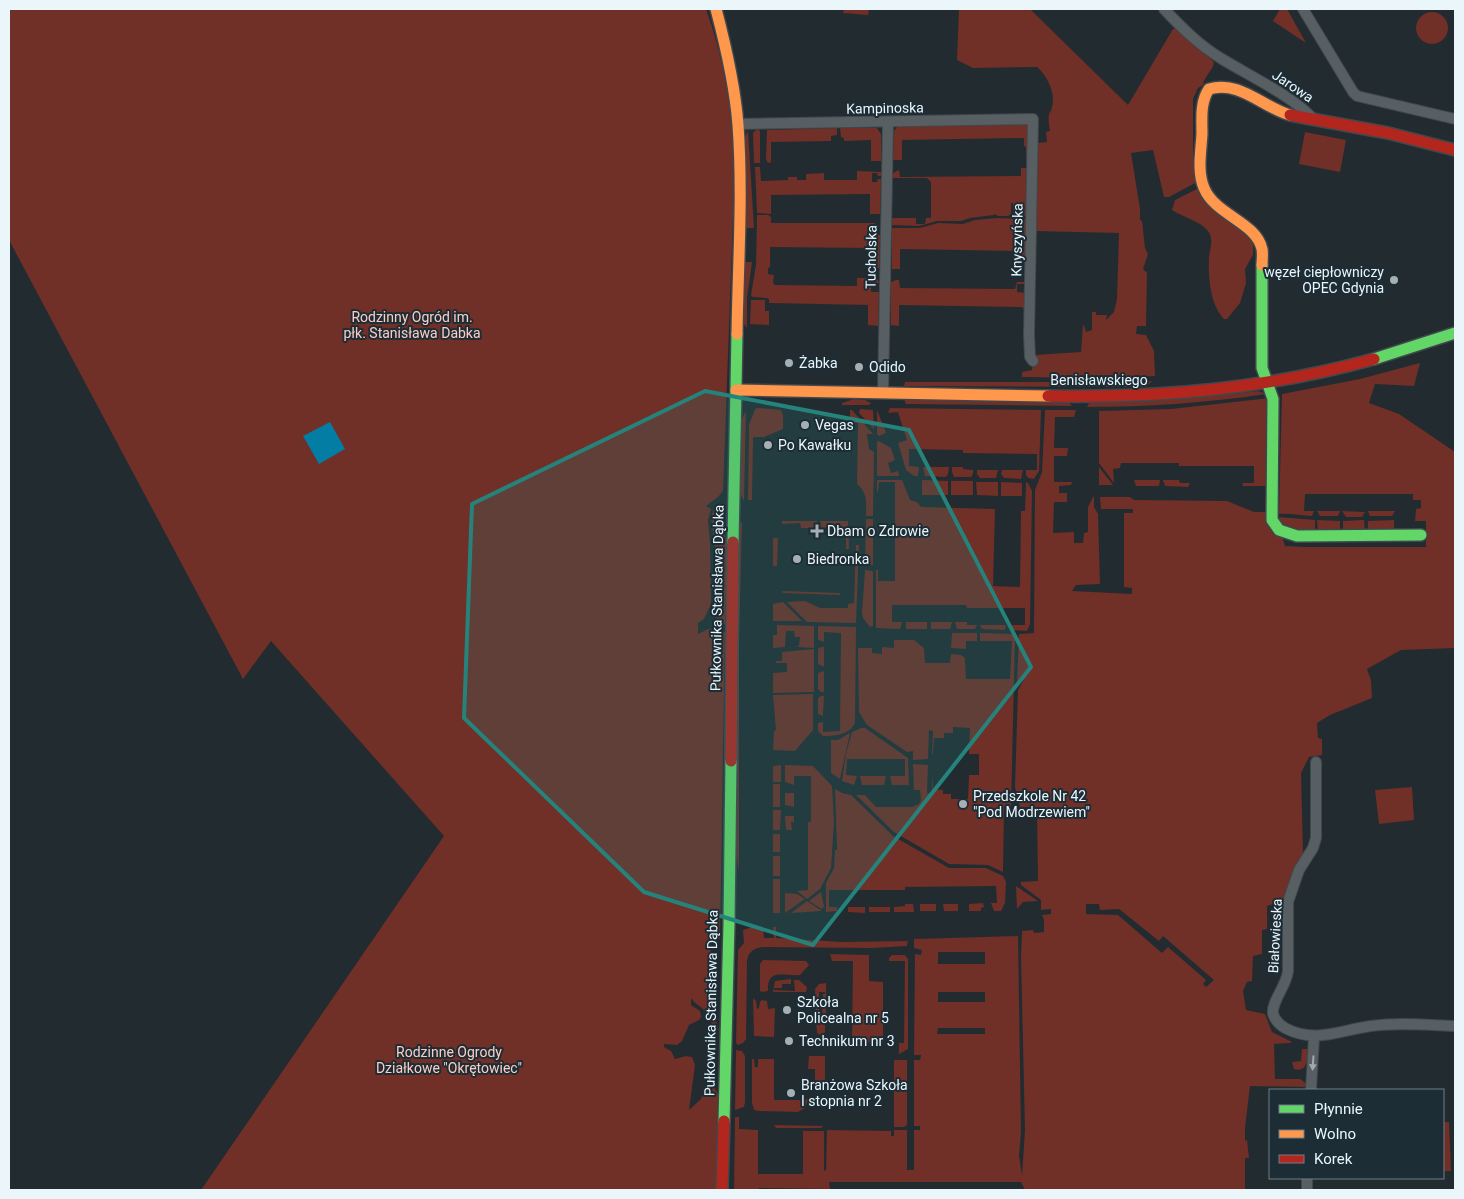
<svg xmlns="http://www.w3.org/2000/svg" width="1464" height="1199" font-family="Roboto,sans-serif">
<rect width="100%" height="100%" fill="#222b30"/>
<g fill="#702f27" fill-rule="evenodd">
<path d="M9,9H706C724,58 732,111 735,163L723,491L718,497L706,506L711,509L708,520L710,543L711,604L704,619L698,623V634L708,629L725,632L720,939H711L709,989H707V1000L710,1001V1011H713L719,1031C711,1026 710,1017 704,1010C699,1005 695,1004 691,998V1005L700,1011L701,1017L699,1020L689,1025L682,1041L677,1045L664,1044V1047L671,1051L675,1059L686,1056L692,1057L695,1065L689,1110L700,1100L708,1087H714L718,1094L717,1190H201L444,836L271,641L243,679L9,240Z"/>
<polygon points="844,9 869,9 868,15 843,13"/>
<path d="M959,9H1030L1128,105L1173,29H1176L1214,62C1213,71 1204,76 1203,85L1198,88L1193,99V169L1199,171L1197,182L1169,197H1164L1153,150L1131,153L1140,209V220L1142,221L1145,248L1148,254L1143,269L1147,273L1146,326H1137L1136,334L1146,335L1154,351L1155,376L1099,378L1022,377V372L1032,370L1033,356L1035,355L1081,352L1083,326L1084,325L1086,332L1092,330V312H1096V315H1107L1106,320L1114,312L1117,299L1119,233L1035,231L1037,143L1047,142L1046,132L1050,131C1049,126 1048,119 1049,114C1050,112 1052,110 1052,107C1056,93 1047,76 1037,67L973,68L957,60Z"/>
<polygon points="1280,9 1287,9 1306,43 1273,21"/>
<circle cx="1432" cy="28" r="16"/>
<polygon points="1027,125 1029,126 1028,158 1026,158 1026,147 1024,146 1024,138 902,140 902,160 893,160 894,131 898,126"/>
<polygon points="837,128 837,135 831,136 831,141 771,142 771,162 768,163 766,159 767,130"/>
<polygon points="840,128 877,128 881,134 881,161 871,161 871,140 844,141 844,138 841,137"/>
<polygon points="757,129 760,131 760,163 754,163 753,133"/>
<polygon points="748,130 754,228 745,228 745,138"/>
<polygon points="1305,132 1346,140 1340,172 1299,164"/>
<polygon points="755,167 760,167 761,181 788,180 788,177 797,177 797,180 806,180 806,174 824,173 824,180 857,180 857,171 881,172 881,176 878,176 877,173 872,173 872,182 877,182 878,179 881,179 880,214 870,214 870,194 771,195 771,214 757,213"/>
<polygon points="1021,168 1028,168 1027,216 1015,216 1013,214 1013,203 1011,203 1011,214 1008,216 998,216 995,214 994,215 970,218 961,221 937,221 919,226 892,225 892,218 916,218 916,224 925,224 926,218 931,218 931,182 927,178 893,178 893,173 899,170 900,177 1021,176"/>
<path d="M1199,188L1253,240V255L1245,269L1246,283L1240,303L1227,319H1224C1210,304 1208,277 1209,257C1210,248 1214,239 1208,231C1199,220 1184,218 1172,210L1175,200Z"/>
<polygon points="757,215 768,215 771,217 771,223 874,223 880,226 873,226 873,234 880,235 879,268 869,268 869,248 770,247 770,267 768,268 768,274 774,275 773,283 775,285 857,286 857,278 877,278 879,283 871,283 871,292 879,292 878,326 868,325 868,305 769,303 769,299 767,298 753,297 751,295 756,265"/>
<polygon points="997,218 1027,219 1027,260 1022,259 1022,251 900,249 900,269 892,269 892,228 920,228 938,223 963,224 975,220"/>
<polygon points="744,262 752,262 747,298 747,328 744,324"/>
<polygon points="896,280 899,280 900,288 1015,289 1017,282 1026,282 1026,284 1017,284 1017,292 1026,293 1025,327 1024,327 1024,308 1021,307 899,305 899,326 891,325 891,282"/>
<polygon points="751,300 765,300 765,311 769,311 769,325 750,324"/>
<path d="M1420,363L1414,386L1375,384L1369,403L1399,414L1455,452V648L1401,650L1367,669L1371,680L1372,698L1330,715L1317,723L1318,738L1322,739V755L1309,757L1301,773L1303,853L1284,900L1267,906V929L1262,930V954L1253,956L1252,981L1247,982L1243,991L1246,1010L1265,1014L1272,1032L1292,1042L1290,1043L1274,1044L1275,1079H1300L1307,1084V1087L1250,1086L1245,1128V1141L1247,1140L1249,1158H1245V1190H1025L1021,1182H829L830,1189L759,1188L758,1190H734L735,1117H739V1129L758,1130V1174H803V1131H824V1170L826,1171L827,1130L891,1131V1136H894V1130H907V1170H914V1130H920V1126H914V1060H920L921,1055H914L915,954L921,955L922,950L914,948V939L1018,936L1021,1133L1019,1156L1022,1176L1025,1130L1021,957L1022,931L1033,930L1034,933L1044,932V920L1042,915L1051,914V909L1041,910V900L1021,885V882L1038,881L1037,807H1020L1015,787L1018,690L1023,681V675L1017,684L1019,634L1034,633L1035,490L1042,472L1045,410H1076L1074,417H1055L1054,448H1068L1067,456H1054V482H1072L1071,485L1059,486V493H1067V502H1054L1053,533L1074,532V543H1083L1084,533L1088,532V507L1093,497H1094V507L1098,514L1100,584L1076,585L1072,591L1132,594V588L1124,587V513H1133V509H1101L1100,497H1130L1134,500L1227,501L1254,512H1266L1282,536L1285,546L1305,547H1426V521H1415L1416,509L1421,508V500H1413V494H1305L1304,511H1314L1312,516C1300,516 1291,513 1279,514L1282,394L1360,379ZM1086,904H1099L1100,910L1119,909L1159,941L1163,936L1214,980L1206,987L1203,984L1206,980L1168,947L1162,953L1118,915L1086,914ZM938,952H985V964H938ZM938,992H985V1002H938ZM985,1026V1034H937L938,1028H985Z"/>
<polygon points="1152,381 1146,387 1106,387 1106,383"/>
<polygon points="905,382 1099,382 1099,387 904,386"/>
<path d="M1258,391L1266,394C1206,403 1147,407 1087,407L1089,403L1222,395Z"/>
<polygon points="904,398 1068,402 1072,406 906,404"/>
<polygon points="1270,398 1266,486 1243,486 1242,483 1254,483 1254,466 1179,466 1179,463 1121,463 1120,468 1113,469 1114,483 1099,463 1099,411 1171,409"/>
<polygon points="854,399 865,400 871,403 869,405 842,405 842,403"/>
<polygon points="758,408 781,410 783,415 783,429 764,437 754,437 753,438 752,500 748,500 749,425 755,409"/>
<polygon points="890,408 1041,410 1039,471 1034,479 1028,478 1026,475 1026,470 1037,470 1037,454 963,453 963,450 909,449 909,466 919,467 918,476 914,476 906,470 898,443 907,440 898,412 888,413"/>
<polygon points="860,409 873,410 874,429 859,413"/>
<path d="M850,410H852L873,434H867L869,449L874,452L873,516H866C866,503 868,493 857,484L858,423L850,422Z"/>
<polygon points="877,410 886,433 879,436 877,434"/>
<polygon points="746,411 744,501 740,493 742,419"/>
<polygon points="879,441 891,448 895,460 888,463 891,473 898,471 899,476 877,476 877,442"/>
<polygon points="923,467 949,467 948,474 946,477 925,476"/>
<polygon points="952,467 963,467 963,469 973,470 973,474 971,477 954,477 952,472"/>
<polygon points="1099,467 1113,485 1099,485"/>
<polygon points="977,470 998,470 996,478 980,478 977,474"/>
<polygon points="1002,470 1023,470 1021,479 1004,478 1001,474"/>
<polygon points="877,480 902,480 910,500 917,502 921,507 995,509 993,586 1020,587 1021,511 1025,511 1026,482 1028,483 1032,491 1030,624 1027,631 1012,630 1010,625 1025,625 1025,608 967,608 966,605 892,605 892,622 902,622 900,629 876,628 876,570 878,570 878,581 895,581 895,482 879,482 878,492 877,492"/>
<polygon points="922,480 948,481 948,495 922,495"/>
<polygon points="1134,480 1160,480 1159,486 1136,486"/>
<polygon points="1163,480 1179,480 1180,483 1190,483 1188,487 1165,486"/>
<rect x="951" y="481" width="22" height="14"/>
<polygon points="976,482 998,482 998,496 977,495"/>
<polygon points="1001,482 1022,483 1022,496 1001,496"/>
<polygon points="719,504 721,509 722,526 727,543 725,624 715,625 714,623 719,614 715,596 715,548 711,517 715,507"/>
<polygon points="1317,511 1340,511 1338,516 1320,516"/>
<polygon points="1342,511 1365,512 1362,517 1346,517"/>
<polygon points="1368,511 1395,511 1392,516 1370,516"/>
<polygon points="1278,517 1315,520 1315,531 1286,530"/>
<polygon points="866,519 873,519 873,565 865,565"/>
<polygon points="1317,520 1340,521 1340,531 1318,531"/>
<polygon points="1364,520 1365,532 1343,531 1343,521"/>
<polygon points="1394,520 1394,532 1368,532 1368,521"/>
<polygon points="742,521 739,639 739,872 734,838 739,526"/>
<polygon points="782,521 817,521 817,528 801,528 800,523 782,524"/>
<polygon points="820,521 848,521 849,549 846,549 846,529 820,528"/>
<polygon points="773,538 778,538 777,566 773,566"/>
<polygon points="856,545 859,545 856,623 807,622 787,602 805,601 820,608 848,608 848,604 854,603"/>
<polygon points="865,570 873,571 873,626 870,627 863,618 862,613"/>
<polygon points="782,591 840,593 840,595 783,593"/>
<polygon points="783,602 802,621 773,621 773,604"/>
<rect x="906" y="622" width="21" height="7"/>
<polygon points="931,622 952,622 950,629 931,629"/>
<polygon points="955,622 967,622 967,625 977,625 975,629 957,629"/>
<polygon points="777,625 814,626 814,648 797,647 799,646 800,637 795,637 794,631 786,631 785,647 773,648 773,635 777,635"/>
<polygon points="980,625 1006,625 1005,630 982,629"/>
<path d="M818,626L856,627L855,723C849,735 835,736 823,736L818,731V723L823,722V732L840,731L841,633L824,632V642L818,640Z"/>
<polygon points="952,633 977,633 977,641 966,641 966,649 951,648"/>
<path d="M980,633L1014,634L1015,636L1011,807H1004L1003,872L988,865L949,864L894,832L856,795H865L876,807H912L919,804L921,800L920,790H914L913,764L928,765L927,793H934L932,788V773L933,789L943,790V794H951V799H968L969,775H979V754H969L970,728L953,727V733H944V738H934L933,754H932L933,731L929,730L928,759L913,760V751L907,752L867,725L859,712L858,648H872V653L882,654V647L894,648V640H914L924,648L925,663H950L951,654C957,655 962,653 965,659L966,679H1010L1012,641H980Z"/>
<polygon points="821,647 824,647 824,667 818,664 818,649"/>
<polygon points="814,649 814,692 773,693 773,673 787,672 787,663 776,663 776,661 782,661 782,652"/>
<polygon points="824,671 824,692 821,692 818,689 818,673"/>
<polygon points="813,694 813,730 795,751 773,750 774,731 776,730 773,695"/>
<polygon points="821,696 824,696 823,716 818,714 818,698"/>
<polygon points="861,728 865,728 908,758 909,785 892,785 890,776 905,776 905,759 847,759 846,775 857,776 854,785 842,781 846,754 852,732"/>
<polygon points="850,733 840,779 831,773 831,740 838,740"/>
<polygon points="781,765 781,782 773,782 773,766"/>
<polygon points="785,765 813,766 832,786 834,822 831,868 820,889 807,899 797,891 808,890 808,822 811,822 811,776 794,776 794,785 785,782"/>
<polygon points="860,776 886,776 884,785 862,785"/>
<rect x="773" y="784" width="7" height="23"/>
<polygon points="1412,787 1414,820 1379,824 1375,790"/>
<polygon points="835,789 842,793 851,795 893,836 949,868 986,868 1003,876 1006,882 1005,903 1001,911 994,911 991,903 997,903 996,886 905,887 905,890 829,890 829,907 837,907 837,911 826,912 826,883 834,868 835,850 837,850"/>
<polygon points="785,793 794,793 794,807 785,805"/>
<polygon points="773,810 781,810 780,830 773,830"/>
<polygon points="785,816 794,816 794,822 791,822 792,830 786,830"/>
<rect x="773" y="834" width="7" height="18"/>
<rect x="773" y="856" width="7" height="20"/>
<rect x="773" y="879" width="7" height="34"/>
<polygon points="1016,886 1038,901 1023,902 1017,909"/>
<polygon points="821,892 824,906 822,909 809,901"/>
<polygon points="785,893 797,894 805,899 785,913"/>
<polygon points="807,901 822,911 791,913"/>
<polygon points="983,903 984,907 981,908 981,911 969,911 969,904"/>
<polygon points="905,904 913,904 914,912 894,912 894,907 905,906"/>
<rect x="920" y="904" width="16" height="7"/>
<polygon points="943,904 958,904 958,911 944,911"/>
<polygon points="848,907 865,907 865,913 848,912"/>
<rect x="869" y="907" width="21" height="5"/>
<path d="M753,927H763L764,938H774L773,927H776V938L843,942L908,941L907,946L872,948L763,947C754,948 748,952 747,961L746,1039L743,1043L738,1045L736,1043L738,950L744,943L743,930Z"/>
<polygon points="830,954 869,955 869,981 883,982 883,1043 852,1042 853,961 832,961"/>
<polygon points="892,955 905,955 908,959 908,1049 899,1054 899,1043 904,1043 905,961 889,961 889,958"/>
<path d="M763,960L806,961L809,965L800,975C785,977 767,967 768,991L762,992L760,991V964Z"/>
<polygon points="791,979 791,984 782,984 782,988 774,988 774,990 795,991 794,980 799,980 807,987 806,992 773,992 775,981"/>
<polygon points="826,983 826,1018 822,1018 823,994 825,994 825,992 819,992 819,1017 816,1017 815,989 819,984"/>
<polygon points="753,998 756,1001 757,1009 759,1008 760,1002 762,1000 767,1001 768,1009 775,1008 774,1037 754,1036"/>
<polygon points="816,1022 825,1024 825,1032 822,1036 817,1033"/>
<path d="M1302,1049H1308C1307,1059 1308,1073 1294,1069L1292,1062L1301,1061Z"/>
<polygon points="736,1050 742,1051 745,1056 745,1102 744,1107 735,1110"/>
<polygon points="809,1056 825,1056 825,1088 815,1087 815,1069 808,1069"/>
<polygon points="752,1059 754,1059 755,1067 758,1067 758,1059 774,1059 774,1100 805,1100 809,1098 805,1108 798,1112 759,1111 754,1110 752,1103"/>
<polygon points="894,1060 907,1060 907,1125 904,1127 894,1127"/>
<polygon points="1443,1122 1449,1122 1451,1171 1443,1171"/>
<polygon points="774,1125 823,1126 821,1128 776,1128"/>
</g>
<polygon fill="#037da3" points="330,422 345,449 319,464 303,436"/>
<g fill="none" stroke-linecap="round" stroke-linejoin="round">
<g stroke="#41484d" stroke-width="12">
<g id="street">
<path d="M1164,9C1182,28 1199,45 1222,59C1248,75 1296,98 1314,120"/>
<polyline points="1303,9 1353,92 1357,96 1455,119"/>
<polyline points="738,124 1033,119 1029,335 1030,357 1033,361"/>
<polyline points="883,392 888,123"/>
<path d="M1316,762V838L1313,848L1299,870L1288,902V971C1287,985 1271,1002 1273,1014C1275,1020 1280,1025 1285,1028C1315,1044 1340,1030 1371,1026C1398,1022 1428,1025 1455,1026"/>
<polyline points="1311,1090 1314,1037"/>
<polyline points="1307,1178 1307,1190"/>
</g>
</g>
<g stroke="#41484d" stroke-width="14">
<g id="fast">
<polyline points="1262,265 1262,368 1273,399 1272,520 1279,530 1297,536 1421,535"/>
<polyline points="1374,359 1455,333"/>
<polyline points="733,542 737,334"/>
<polyline points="724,1121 729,924 731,761"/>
</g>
</g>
<g stroke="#41484d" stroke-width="14">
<g id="slow">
<path d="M716,9C726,47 735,85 738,125C743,194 738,265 737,334"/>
<path d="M1262,265C1262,260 1263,254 1262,249C1256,222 1215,215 1204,188C1197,172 1201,151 1202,134C1202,119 1200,102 1209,89C1240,80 1262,107 1290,115"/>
<polyline points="736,390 1048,396"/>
</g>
</g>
<g stroke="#41484d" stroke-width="14">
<g id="jam">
<polyline points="1290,115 1388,133 1455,150"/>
<path d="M1048,396C1161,398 1265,389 1374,359"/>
<polyline points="731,761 733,542"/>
<polyline points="722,1190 724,1121"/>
</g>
</g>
<use href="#street" stroke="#585f63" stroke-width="10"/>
<use href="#fast" stroke="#63d668" stroke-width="11"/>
<use href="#slow" stroke="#ff974d" stroke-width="11"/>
<use href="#jam" stroke="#b3261e" stroke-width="11"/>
</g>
<defs><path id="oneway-solid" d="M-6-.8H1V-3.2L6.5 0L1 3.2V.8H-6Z" transform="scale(1.25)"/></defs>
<use fill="#a2aaaf" href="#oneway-solid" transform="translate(1313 1063) rotate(94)"/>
<path fill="#25837c" fill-opacity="0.2" stroke="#25837c" stroke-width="4" stroke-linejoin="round" d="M705,391L909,430L1031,667L813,945L644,892L464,718L472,504Z"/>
<g fill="#a5afb4" stroke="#1c2d36" stroke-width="2">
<circle cx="1394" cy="280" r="5"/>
<circle cx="789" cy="363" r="5"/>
<circle cx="859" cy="367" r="5"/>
<circle cx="805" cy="425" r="5"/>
<circle cx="768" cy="445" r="5"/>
<path d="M814.5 523.5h5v5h5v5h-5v5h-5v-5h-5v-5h5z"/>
<circle cx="797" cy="559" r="5"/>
<circle cx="963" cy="804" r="5"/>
<circle cx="787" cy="1010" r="5"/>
<circle cx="789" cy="1041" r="5"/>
<circle cx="791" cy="1093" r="5"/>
</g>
<g text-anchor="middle" stroke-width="4" stroke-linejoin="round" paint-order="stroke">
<g font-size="14" fill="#ebf6fb" stroke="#1c2d36">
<text transform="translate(1293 86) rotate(34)" y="5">Jarowa</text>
<text transform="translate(885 108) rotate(-1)" y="5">Kampinoska</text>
<text transform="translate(1017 240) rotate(-89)" y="5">Knyszyńska</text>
<text transform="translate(871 257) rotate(-89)" y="5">Tucholska</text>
<text x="1099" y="385">Benisławskiego</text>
<text transform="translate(717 598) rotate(-89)" y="5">Pułkownika Stanisława Dąbka</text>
<text transform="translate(1275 936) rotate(-87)" y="5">Białowieska</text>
<text transform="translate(711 1003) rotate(-89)" y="5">Pułkownika Stanisława Dąbka</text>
</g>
<g font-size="14" fill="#ebf6fb" stroke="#1c2d36" text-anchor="start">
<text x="1384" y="277" text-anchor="end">węzeł ciepłowniczy<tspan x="1384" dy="16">OPEC Gdynia</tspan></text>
<text x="799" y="368">Żabka</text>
<text x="869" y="372">Odido</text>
<text x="815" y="430">Vegas</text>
<text x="778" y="450">Po Kawałku</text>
<text x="827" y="536">Dbam o Zdrowie</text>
<text x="807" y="564">Biedronka</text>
<text x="973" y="801">Przedszkole Nr 42<tspan x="973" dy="16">"Pod Modrzewiem"</tspan></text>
<text x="797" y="1007">Szkoła<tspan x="797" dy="16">Policealna nr 5</tspan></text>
<text x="799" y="1046">Technikum nr 3</text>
<text x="801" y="1090">Branżowa Szkoła<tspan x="801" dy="16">I stopnia nr 2</tspan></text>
</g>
<g font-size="14" fill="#fdccc3" stroke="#1c2d36">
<text x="412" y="322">Rodzinny Ogród im.<tspan x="412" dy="16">płk. Stanisława Dabka</tspan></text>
<text x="449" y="1057">Rodzinne Ogrody<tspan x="449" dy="16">Działkowe "Okrętowiec"</tspan></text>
</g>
</g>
<rect width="1464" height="1199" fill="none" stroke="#ebf6fb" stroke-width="20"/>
<rect x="1269" y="1089" width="175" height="90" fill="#1c2d36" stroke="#6f7d85"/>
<rect x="1279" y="1105" width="25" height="8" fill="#63d668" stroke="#6f7d85"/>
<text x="1314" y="1114" font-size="15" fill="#ebf6fb">Płynnie</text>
<rect x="1279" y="1130" width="25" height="8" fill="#ff974d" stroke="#6f7d85"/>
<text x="1314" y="1139" font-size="15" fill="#ebf6fb">Wolno</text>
<rect x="1279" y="1155" width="25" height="8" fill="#b3261e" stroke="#6f7d85"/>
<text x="1314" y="1164" font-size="15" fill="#ebf6fb">Korek</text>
</svg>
